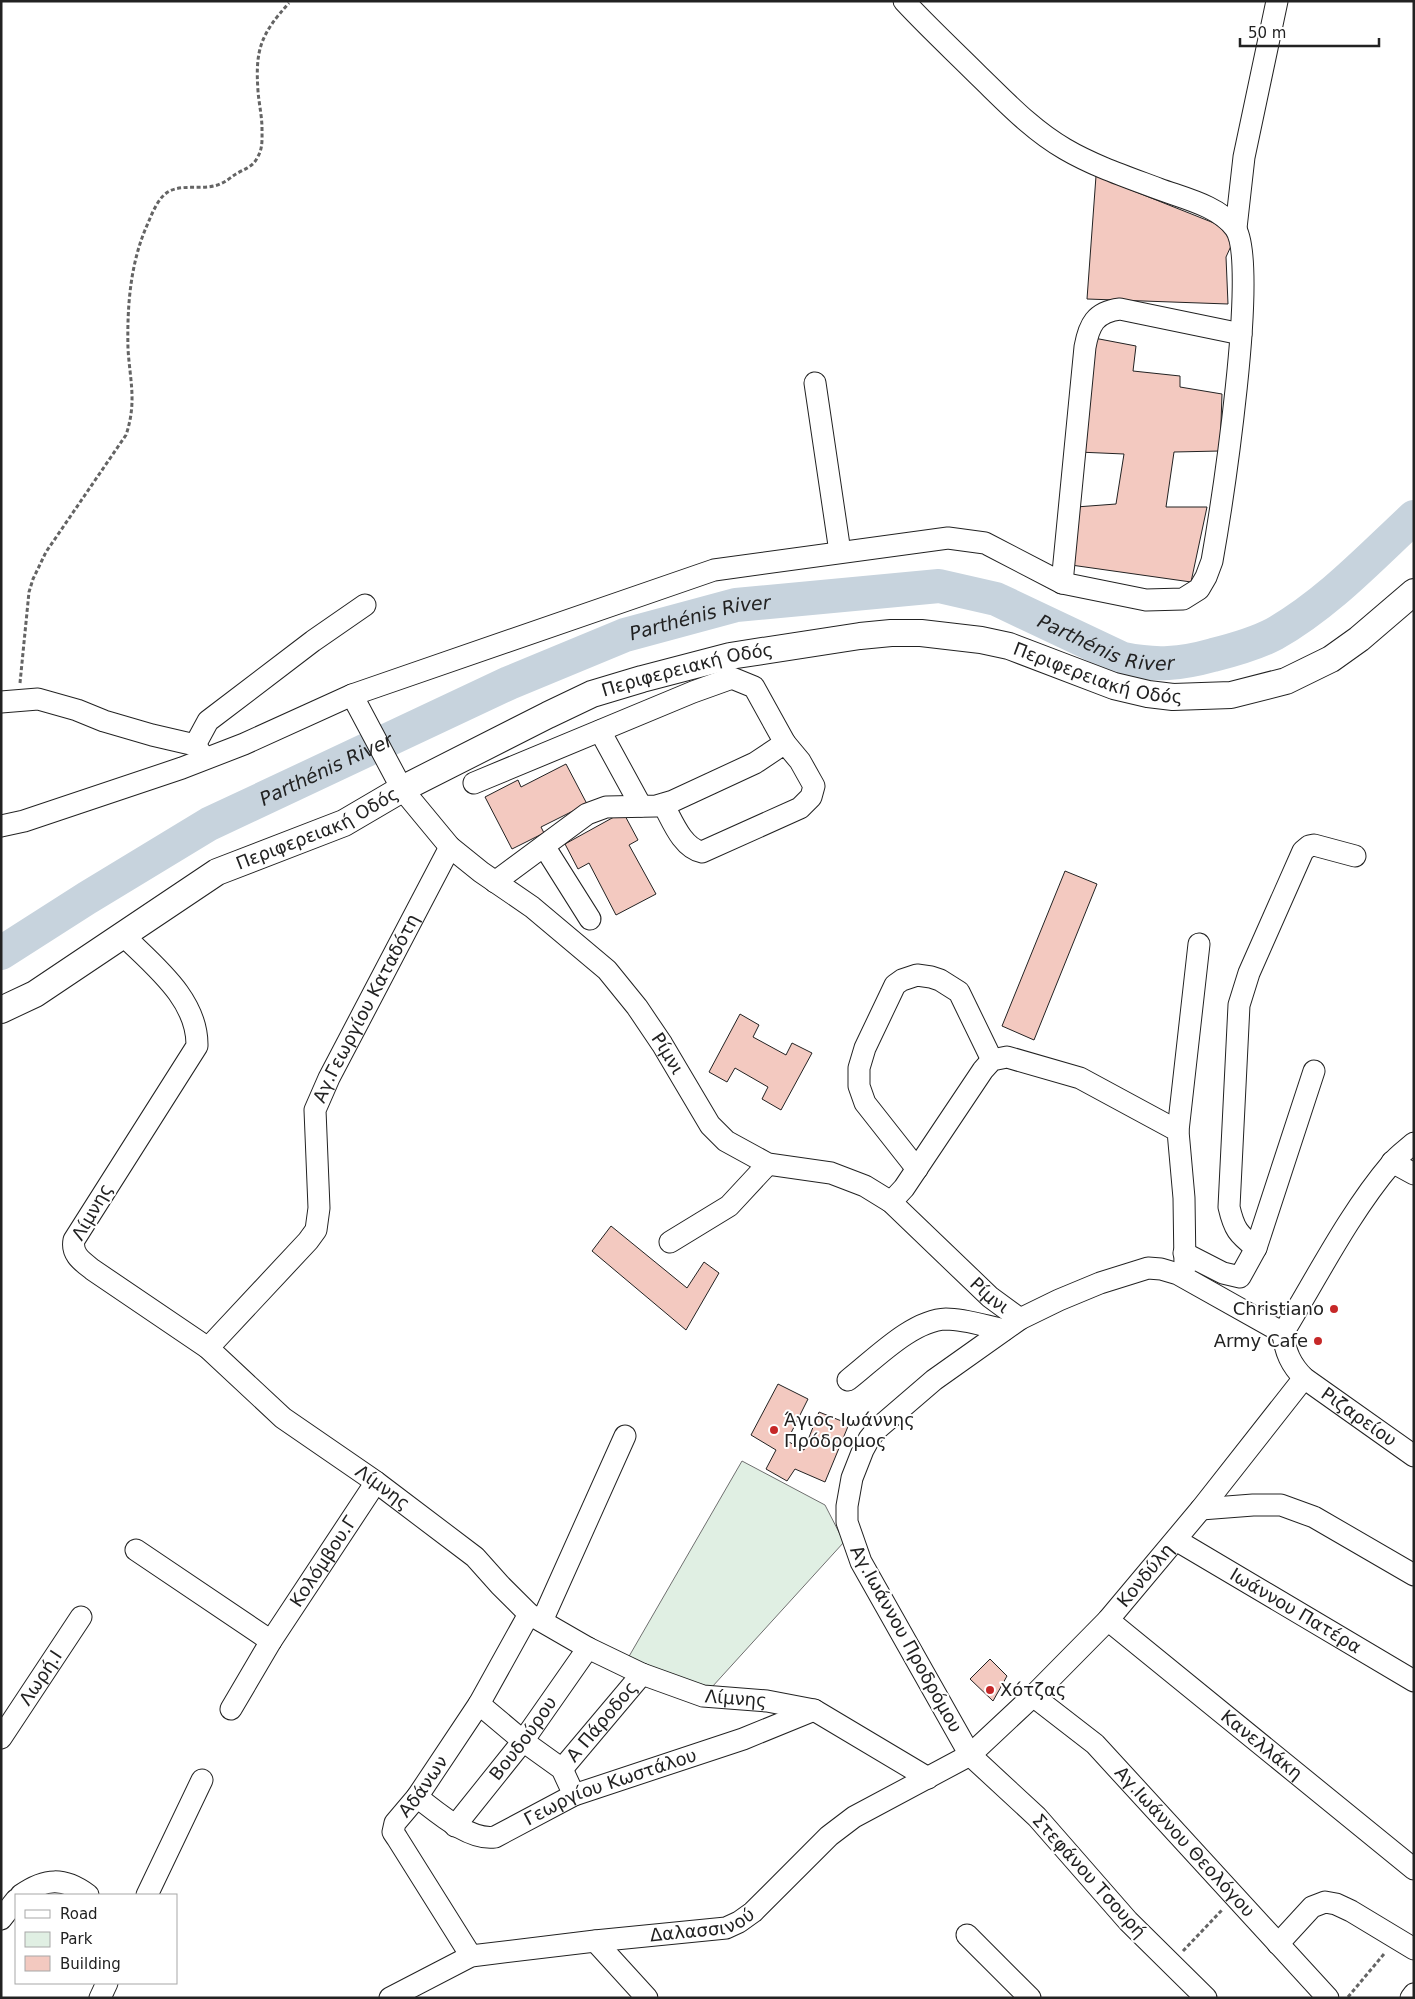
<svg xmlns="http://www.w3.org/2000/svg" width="1415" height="1999" font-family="'DejaVu Sans',sans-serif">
<rect width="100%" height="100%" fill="#fff"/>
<polygon fill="#e0efe3" stroke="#6f6f6f" points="742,1461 825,1505 844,1542 712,1687 624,1665"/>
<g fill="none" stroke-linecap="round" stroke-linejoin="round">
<path stroke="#c7d3dd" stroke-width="34" id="s1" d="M1,953L87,898L209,824L509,683L625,635L736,605L939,586L996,599L1123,659C1156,666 1181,664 1213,655C1233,650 1255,644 1274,634C1327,604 1370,558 1414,517"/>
</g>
<g fill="#f3c9c0" stroke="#222">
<polygon points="1096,176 1214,223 1229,235 1231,246 1226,257 1228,304 1087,299"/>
<polygon points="1094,338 1136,346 1133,371 1180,376 1180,387 1222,394 1220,451 1174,452 1166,507 1207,507 1191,582 1071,565 1076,507 1116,504 1124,454 1078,452"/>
<polygon points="566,764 587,804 541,827 544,833 512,849 485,797 518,780 521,787"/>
<polygon points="623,812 638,840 629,845 656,894 616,915 589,863 578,869 565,844"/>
<polygon points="1065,871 1097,884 1034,1040 1002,1026"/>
<polygon points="740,1014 759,1025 753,1037 786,1055 792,1043 812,1053 781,1110 762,1099 768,1087 735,1068 727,1082 709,1072"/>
<polygon points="611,1226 687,1288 704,1262 719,1273 686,1330 592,1251"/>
<polygon points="778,1384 808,1399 787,1441 804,1450 819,1412 849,1424 825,1482 795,1469 787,1481 766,1469 776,1450 751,1435"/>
<polygon points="990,1659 1007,1676 993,1701 970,1679"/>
</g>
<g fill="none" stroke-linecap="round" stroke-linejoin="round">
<g stroke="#222" stroke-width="23">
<g id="minor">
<polyline points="1236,228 1244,157 1277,1"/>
<polyline points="815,383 840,552"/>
<path d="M1062,583L1085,347C1089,325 1095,312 1120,309L1241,334"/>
<path d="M352,695L714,570L948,538L985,543L1062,583L1146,600L1183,599L1199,589L1206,577L1212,561C1221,510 1260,261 1235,228C1219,206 1183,198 1159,189C1127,177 1094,166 1065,149C1032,130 1006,102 979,76C954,51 928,27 904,1"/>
<polyline points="1,702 38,699 77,710 104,721 152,735 195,745 203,756"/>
<polyline points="600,731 641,806"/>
<polyline points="195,745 208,721 313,641 365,605"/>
<polyline points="474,783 693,692 732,678 754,687 785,743"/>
<path id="s2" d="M1,826L24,821L182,768L244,744L352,695L402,789L450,847L481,872L532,907L607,970L637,1007L662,1044L710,1125L726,1141L768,1164L831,1173L865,1186L891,1202L990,1297L1020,1319"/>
<polyline points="544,846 590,919"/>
<path d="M495,882L587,814L606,807L656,806L673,801L755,763L785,743L800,761L814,786L811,797L800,808L702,852C682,848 672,820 663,804"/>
<path id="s3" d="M123,935C153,965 198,999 197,1046L74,1240C71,1255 83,1262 93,1270L208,1348L283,1418L376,1482L475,1557L500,1585L529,1614L588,1648L642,1674L703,1696L767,1701L814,1710L928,1778"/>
<polyline points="1178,1131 1199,944"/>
<polyline points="1392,1162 1414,1174"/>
<polyline points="917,1169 865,1103 859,1086 859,1068 865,1048 895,985 902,980 917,975 931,977 940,980 959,992 992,1060"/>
<polyline points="891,1202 904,1188 983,1070 992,1060 1007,1057 1080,1078 1178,1131 1184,1198 1185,1267"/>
<polyline points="670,1242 729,1206 768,1164"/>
<polyline points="1256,1248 1314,1071"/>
<path d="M1184,1253L1223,1273L1240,1277L1256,1248C1238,1234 1234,1229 1229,1207L1239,1005L1249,973L1303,851L1309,846L1314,845L1355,856"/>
<path d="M1283,1333C1316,1279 1350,1212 1391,1164C1397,1156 1406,1150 1414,1143"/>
<path id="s4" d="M1283,1333C1285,1352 1291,1365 1304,1378L1414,1456"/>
<path id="s5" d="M208,1348L308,1241L316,1230L319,1208L315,1110L329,1078L450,847"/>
<path d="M848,1380C874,1360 912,1320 946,1319C965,1319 985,1326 1004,1330"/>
<polyline points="1201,1509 1253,1505 1281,1505 1314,1517 1414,1575"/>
<path id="s6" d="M1176,1540L1414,1681"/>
<polyline points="136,1550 271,1641"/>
<path id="s7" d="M1108,1620L1414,1869"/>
<polyline points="542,1621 625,1436"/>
<path id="s8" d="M1033,1696L1095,1744L1328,1998"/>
<polyline points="479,1704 523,1741 562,1769 574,1795"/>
<path id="s9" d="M231,1709L271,1641L376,1482"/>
<path id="s10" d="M1,1738L81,1617"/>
<path id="s11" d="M562,1769L642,1674"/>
<path id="s12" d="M417,1797C437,1812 469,1841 495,1837L574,1795L743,1739L814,1710"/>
<path id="s13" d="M455,1826L523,1741L588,1648"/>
<path d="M21,1895C45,1878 64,1877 88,1895"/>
<polyline points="147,1895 202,1780"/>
<polyline points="1,1919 16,1900"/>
<polyline points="967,1935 1030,1998"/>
<polyline points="595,1941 647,1998"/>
<polyline points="1278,1944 1312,1907 1325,1902 1336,1904 1351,1911 1414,1949"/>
<path id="s14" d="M471,1956L397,1838L393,1832L395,1823L417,1797L479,1704L529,1614"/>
<polyline points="100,1998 107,1983"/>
<path id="s15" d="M390,1998L471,1956L595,1941L726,1928L739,1922L753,1912L829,1836L854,1817L970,1755L1033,1696L1108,1620L1201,1509L1304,1378"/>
<polyline points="1206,1998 1128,1921 1037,1817 970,1755 861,1562 847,1522 847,1506 852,1478 863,1450 869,1439 877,1429 934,1380 1020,1319 1059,1300 1100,1283 1148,1268 1161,1269 1178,1274 1283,1333"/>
<polyline points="1411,1998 1414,1994"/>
</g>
</g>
<g stroke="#222" stroke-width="28">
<g id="major">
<path id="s16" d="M1,1010L35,994L217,872L344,823L402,789L548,715L592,694L642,679L730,656L860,636L891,633H921L981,640L1009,646L1114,686L1148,694L1173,697L1231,695L1286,681L1331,659L1359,639L1414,592"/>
</g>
</g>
<g stroke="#646464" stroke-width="3" stroke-dasharray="4 2.5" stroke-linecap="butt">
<path d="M20,683L29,592L33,579L46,552L126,435C137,402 130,381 128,349C127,308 130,267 145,230C150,219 155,204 163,196C177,181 202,192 220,184C226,182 231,177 236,174C244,169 253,167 257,158C263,149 262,139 262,129C262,116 259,104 258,91C255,49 261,34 289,3"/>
<polyline points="1183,1951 1222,1910"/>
<polyline points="1348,1997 1384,1954"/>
</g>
<use href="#minor" stroke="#fff" stroke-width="21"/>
<use href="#major" stroke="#fff" stroke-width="26"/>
</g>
<g fill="#c62828" stroke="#fff" stroke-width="2">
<circle cx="1334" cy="1309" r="5"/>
<circle cx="1318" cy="1341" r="5"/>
<circle cx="774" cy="1430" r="5"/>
<circle cx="990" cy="1690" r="5"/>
</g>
<g text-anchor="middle" stroke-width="4" stroke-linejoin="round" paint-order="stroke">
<g font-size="18" fill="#222" stroke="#fff">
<text dy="6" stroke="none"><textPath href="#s16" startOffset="771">Περιφερειακή Οδός</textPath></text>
<text dy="6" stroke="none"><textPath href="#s16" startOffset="1191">Περιφερειακή Οδός</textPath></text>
<text dy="6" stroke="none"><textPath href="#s16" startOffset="366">Περιφερειακή Οδός</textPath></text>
<text dy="6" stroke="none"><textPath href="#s5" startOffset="394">Αγ.Γεωργίου Καταδότη</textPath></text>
<text dy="6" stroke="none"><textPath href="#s2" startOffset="860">Ρίμνι</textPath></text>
<text transform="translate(92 1212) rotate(-60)" y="6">Λίμνης</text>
<text dy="6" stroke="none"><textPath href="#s2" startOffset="1280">Ρίμνι</textPath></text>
<text dy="6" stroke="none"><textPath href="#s4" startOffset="118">Ριζαρείου</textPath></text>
<text dy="6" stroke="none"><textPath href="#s3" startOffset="768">Λίμνης</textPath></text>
<text dy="6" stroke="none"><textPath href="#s9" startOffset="174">Κολόμβου.Γ</textPath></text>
<text dy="6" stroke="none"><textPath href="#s15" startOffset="901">Κονδύλη</textPath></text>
<text dy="6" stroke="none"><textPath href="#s6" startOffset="139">Ιωάννου Πατέρα</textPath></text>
<text transform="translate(906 1639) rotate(61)" y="6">Αγ.Ιωάννου Προδρόμου</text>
<text dy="6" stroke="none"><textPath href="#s10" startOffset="72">Λωρή.Ι</textPath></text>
<text dy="6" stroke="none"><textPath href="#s3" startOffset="1188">Λίμνης</textPath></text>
<text dy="6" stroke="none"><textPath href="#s11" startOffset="62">Α Πάροδος</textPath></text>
<text dy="6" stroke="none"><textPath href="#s13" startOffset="111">Βουδούρου</textPath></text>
<text dy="6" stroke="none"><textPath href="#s7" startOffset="198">Κανελλάκη</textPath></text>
<text dy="6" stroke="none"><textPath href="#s14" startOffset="202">Αδάνων</textPath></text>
<text dy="6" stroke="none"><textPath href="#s12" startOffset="216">Γεωργίου Κωστάλου</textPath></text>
<text dy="6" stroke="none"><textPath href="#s8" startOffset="211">Αγ.Ιωάννου Θεολόγου</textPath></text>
<text transform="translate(1089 1876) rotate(48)" y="6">Στεφάνου Τσουρή</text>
<text dy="6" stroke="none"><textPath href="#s15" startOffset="325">Δαλασσινού</textPath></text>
</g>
<g font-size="18" fill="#222" stroke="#fff" text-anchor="end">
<text x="1324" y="1315">Christiano</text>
<text x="1308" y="1347">Army Cafe</text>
<text x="784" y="1426" text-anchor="start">Άγιος Ιωάννης<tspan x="784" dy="21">Πρόδρομος</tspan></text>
<text x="1000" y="1696" text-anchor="start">Χότζας</text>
</g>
<g font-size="19" font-style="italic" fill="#222" stroke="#fff">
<text dy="7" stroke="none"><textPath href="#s1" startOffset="779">Parthénis River</textPath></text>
<text dy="7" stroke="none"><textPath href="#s1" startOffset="1199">Parthénis River</textPath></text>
<text dy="7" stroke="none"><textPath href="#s1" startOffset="374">Parthénis River</textPath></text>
</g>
</g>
<rect width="1415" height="1999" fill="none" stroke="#222222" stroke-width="5"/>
<rect x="15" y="1894" width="162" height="90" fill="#ffffff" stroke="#a7a7a7"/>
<rect x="25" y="1910" width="25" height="8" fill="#ffffff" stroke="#a7a7a7"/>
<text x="60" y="1919" font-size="15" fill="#222222">Road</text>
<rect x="25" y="1932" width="25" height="15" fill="#e0efe3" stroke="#a7a7a7"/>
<text x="60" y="1944" font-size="15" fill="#222222">Park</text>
<rect x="25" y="1956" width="25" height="15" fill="#f3c9c0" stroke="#a7a7a7"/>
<text x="60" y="1969" font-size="15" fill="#222222">Building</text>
<path d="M1240 38v8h139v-8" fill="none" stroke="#222222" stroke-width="2.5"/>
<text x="1248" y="38" font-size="15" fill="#222222" stroke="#ffffff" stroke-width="4" paint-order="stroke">50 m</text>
</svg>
